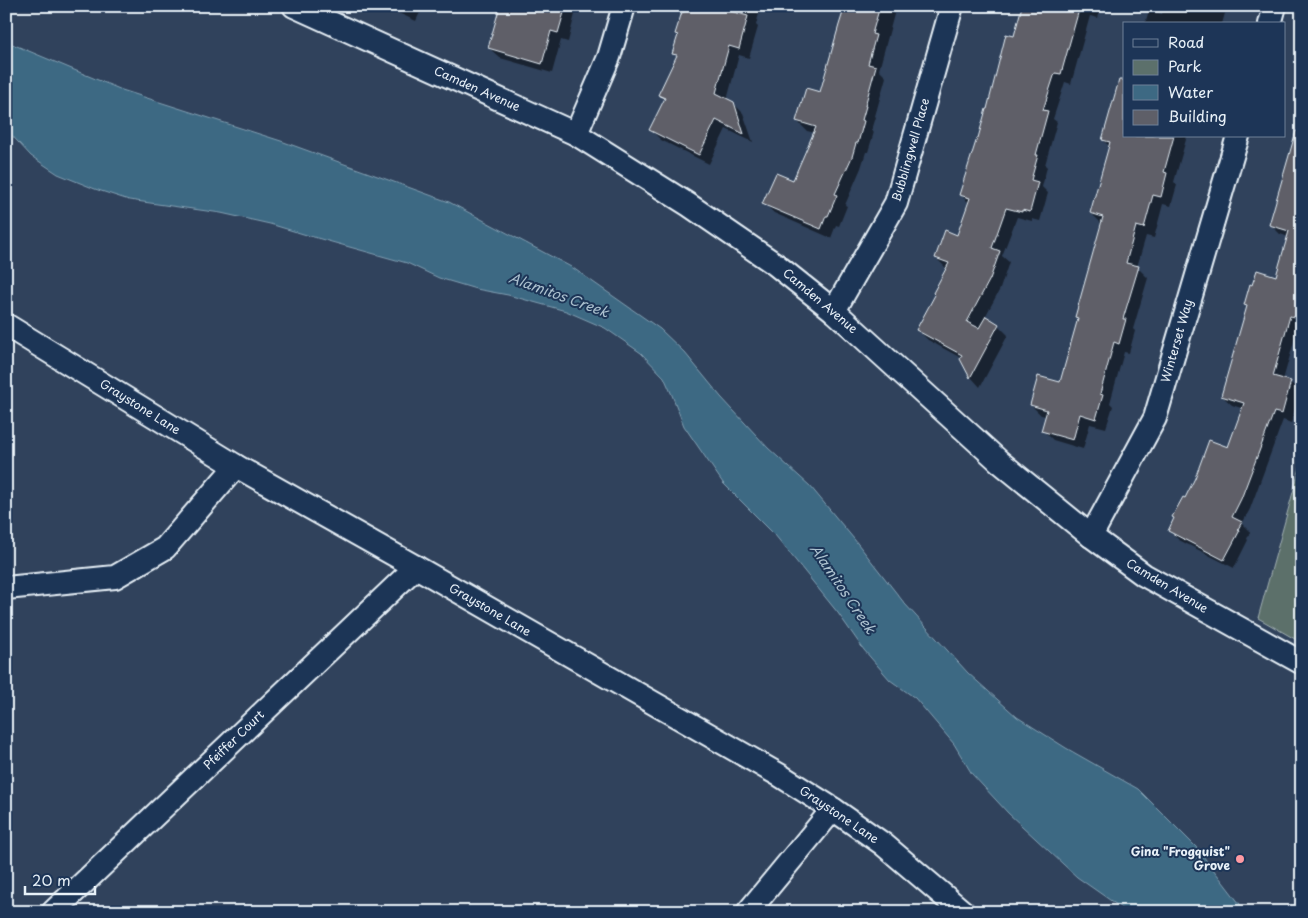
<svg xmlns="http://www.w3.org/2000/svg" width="1308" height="918" font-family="'Playpen Sans',sans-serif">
<rect width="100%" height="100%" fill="#30425c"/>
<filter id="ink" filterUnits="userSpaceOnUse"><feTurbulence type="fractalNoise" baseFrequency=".02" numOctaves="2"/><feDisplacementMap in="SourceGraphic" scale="10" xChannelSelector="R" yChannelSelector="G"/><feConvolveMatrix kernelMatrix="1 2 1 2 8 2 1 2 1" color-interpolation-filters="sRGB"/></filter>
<g filter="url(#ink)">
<polygon fill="#5c706b" stroke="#a2b0b2" points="1302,460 1302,643 1258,618"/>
<polygon fill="#3d6983" stroke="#819fb2" points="6,39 12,44 122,90 281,141 449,202 573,268 660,329 685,353 721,397 768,448 810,486 854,539 905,604 968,673 1017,717 1066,748 1138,789 1196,847 1246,912 1127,912 1077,877 1008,813 972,774 954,744 915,698 890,680 864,650 838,613 775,535 723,483 684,426 672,395 664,377 641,353 605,328 566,311 508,295 476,289 439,278 407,263 310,236 270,224 221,213 129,200 95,189 58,174 31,156 6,129"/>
<g fill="#0007">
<polygon points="383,6 423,6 416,21"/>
<polygon points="502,6 577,6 568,42 561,40 552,73 500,58 489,48"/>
<polygon points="685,6 761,6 756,25 758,27 749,58 739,55 727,100 733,103 743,113 753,142 726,129 709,164 661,140 651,130 665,100 660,95 678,57 674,53 679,36 677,34"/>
<polygon points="846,6 910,6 908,11 896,7 879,70 886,77 875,116 876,117 872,130 874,132 868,152 866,152 861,168 845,205 847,206 839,226 836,225 831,238 774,213 764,203 794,182 815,133 807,131 797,121 821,94"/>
<polygon points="1024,6 1102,6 1098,18 1090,16 1071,84 1065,82 1053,119 1057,122 1045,165 1047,167 1042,187 1048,193 1040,221 1032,219 1032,221 1017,217 1002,256 1009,262 1000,289 985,317 998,325 1008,335 980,387 971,377 961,358 928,340 918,330 936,295 947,269 936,258 958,236 969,203 961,195 1015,38"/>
<polygon points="1164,6 1227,6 1222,24 1145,24 1149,10 1162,14"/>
<polygon points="1111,111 1124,115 1124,136 1187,136 1174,182 1177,185 1171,206 1163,204 1154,238 1146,236 1137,267 1148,278 1133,329 1135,331 1129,353 1124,352 1110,403 1113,406 1106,428 1090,424 1083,449 1053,440 1043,430 1046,416 1041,415 1031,405 1061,384 1079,320 1076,317 1101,223 1091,213 1110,147 1103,140"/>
<polygon points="1302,142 1302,325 1299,324 1283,380 1291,383 1300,392 1291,423 1283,420 1250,509 1242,524 1250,532 1247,539 1248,540 1234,568 1179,540 1169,530 1186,500 1229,448 1244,409 1232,405 1222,396 1248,307 1245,305 1277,277 1289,237 1280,234 1271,225"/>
</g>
<g fill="#5e5f68" stroke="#e8f1f8">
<polygon points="500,6 555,6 565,9 558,33 551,31 542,64 488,48"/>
<polygon points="685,6 713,6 748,16 739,49 729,46 716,93 734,102 744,134 716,120 699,155 649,130 665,98 658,95 677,55 672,54 678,35 675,34 682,12 684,12"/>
<polygon points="845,6 880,6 872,34 876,35 868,64 876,66 865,106 866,106 862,120 864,121 858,143 856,143 852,157 835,194 837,195 828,216 826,216 821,229 762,204 776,173 793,180 816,127 796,121 806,88 820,92 839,25"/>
<polygon points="1022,6 1080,6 1061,74 1055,73 1043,110 1048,111 1036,155 1038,155 1031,180 1038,182 1030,212 1022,210 1022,212 1006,208 992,248 1000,251 990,279 967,322 979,328 986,316 999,324 970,378 960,359 962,355 916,330 935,295 933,293 949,263 935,258 945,230 957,235 970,198 959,195 977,138 978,138 986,109 987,109 1006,34 1014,36"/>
<polygon points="1119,80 1124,80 1124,136 1174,136 1164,172 1167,173 1161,197 1153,195 1144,228 1136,226 1126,263 1139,266 1123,319 1126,319 1119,344 1114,342 1100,394 1103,395 1096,419 1080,414 1073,440 1041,431 1047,410 1030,405 1038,376 1060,382 1078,318 1075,317 1103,217 1090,213 1110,142 1102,140"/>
<polygon points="1296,131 1302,132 1302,319 1290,316 1273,376 1291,381 1282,414 1274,412 1241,499 1232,517 1242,522 1238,529 1240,530 1224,560 1168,531 1174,518 1172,517 1183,497 1185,498 1195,478 1209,440 1228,447 1244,403 1221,396 1247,306 1244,305 1250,284 1252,285 1257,270 1276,276 1289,231 1269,225"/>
</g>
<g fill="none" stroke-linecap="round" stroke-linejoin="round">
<g stroke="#e8f1f8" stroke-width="26">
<g id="minor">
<polyline points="294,6 576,134 689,205 775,264 834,311 1000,462 1091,536 1144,575 1302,663"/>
<polyline points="1270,24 1275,6"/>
<polyline points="576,134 609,57 624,6"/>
<polyline points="834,311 896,203 952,6"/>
<polyline points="6,325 236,466 416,567 781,776 833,809 883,844 963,912"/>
<polyline points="1091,536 1155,418 1238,136"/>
<polyline points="6,588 115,577 165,548 236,466"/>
<polyline points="53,912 416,567"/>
<polyline points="748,912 833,809"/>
</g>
</g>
<use href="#minor" stroke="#1d3557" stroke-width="22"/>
</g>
</g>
<circle fill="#ff9aa2" stroke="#1d3557" stroke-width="2" cx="1240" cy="859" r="5"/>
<g text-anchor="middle" stroke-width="4" stroke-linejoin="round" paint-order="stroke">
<g font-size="12" fill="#e8f1f8" stroke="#1d3557">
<text transform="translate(477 89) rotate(24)" y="4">Camden Avenue</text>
<text transform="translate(911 150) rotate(-74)" y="4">Bubblingwell Place</text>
<text transform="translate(820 301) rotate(40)" y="4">Camden Avenue</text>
<text transform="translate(1177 341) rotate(-74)" y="4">Winterset Way</text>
<text transform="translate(140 407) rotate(32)" y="4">Graystone Lane</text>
<text transform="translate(1167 586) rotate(31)" y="4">Camden Avenue</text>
<text transform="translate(490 610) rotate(30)" y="4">Graystone Lane</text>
<text transform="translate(234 740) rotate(-44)" y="4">Pfeiffer Court</text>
<text transform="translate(839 815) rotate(34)" y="4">Graystone Lane</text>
</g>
<g font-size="12" font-weight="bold" fill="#e8f1f8" stroke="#1d3557" text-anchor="end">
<text x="1230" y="856">Gina "Frogquist"<tspan x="1230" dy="14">Grove</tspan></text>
</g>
<g font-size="14" font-style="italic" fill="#acc1cf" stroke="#1d3557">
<text transform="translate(559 295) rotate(20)" y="5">Alamitos Creek</text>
<text transform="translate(843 589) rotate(56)" y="5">Alamitos Creek</text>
</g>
</g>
<rect width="1308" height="918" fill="none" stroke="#1d3557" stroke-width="25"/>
<rect x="12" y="12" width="1283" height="893" fill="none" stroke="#e8f1f8" stroke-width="2" filter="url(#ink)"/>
<rect x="1123" y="22" width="162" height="115" fill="#1d3557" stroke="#6e8097"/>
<rect x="1133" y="39" width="25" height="8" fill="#1d3557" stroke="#6e8097"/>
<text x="1168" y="48" font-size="15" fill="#e8f1f8">Road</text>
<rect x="1133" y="60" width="25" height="15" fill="#5c706b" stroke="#6e8097"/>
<text x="1168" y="72" font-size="15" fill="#e8f1f8">Park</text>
<rect x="1133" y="85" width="25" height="15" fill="#3d6983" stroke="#6e8097"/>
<text x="1168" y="98" font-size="15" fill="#e8f1f8">Water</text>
<rect x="1133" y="110" width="25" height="15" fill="#5e5f68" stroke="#6e8097"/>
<text x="1168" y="122" font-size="15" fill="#e8f1f8">Building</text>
<path d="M25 886v8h70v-8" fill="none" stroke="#e8f1f8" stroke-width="2.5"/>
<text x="32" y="886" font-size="15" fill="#e8f1f8" stroke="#1d3557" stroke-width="4" paint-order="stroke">20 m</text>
</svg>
